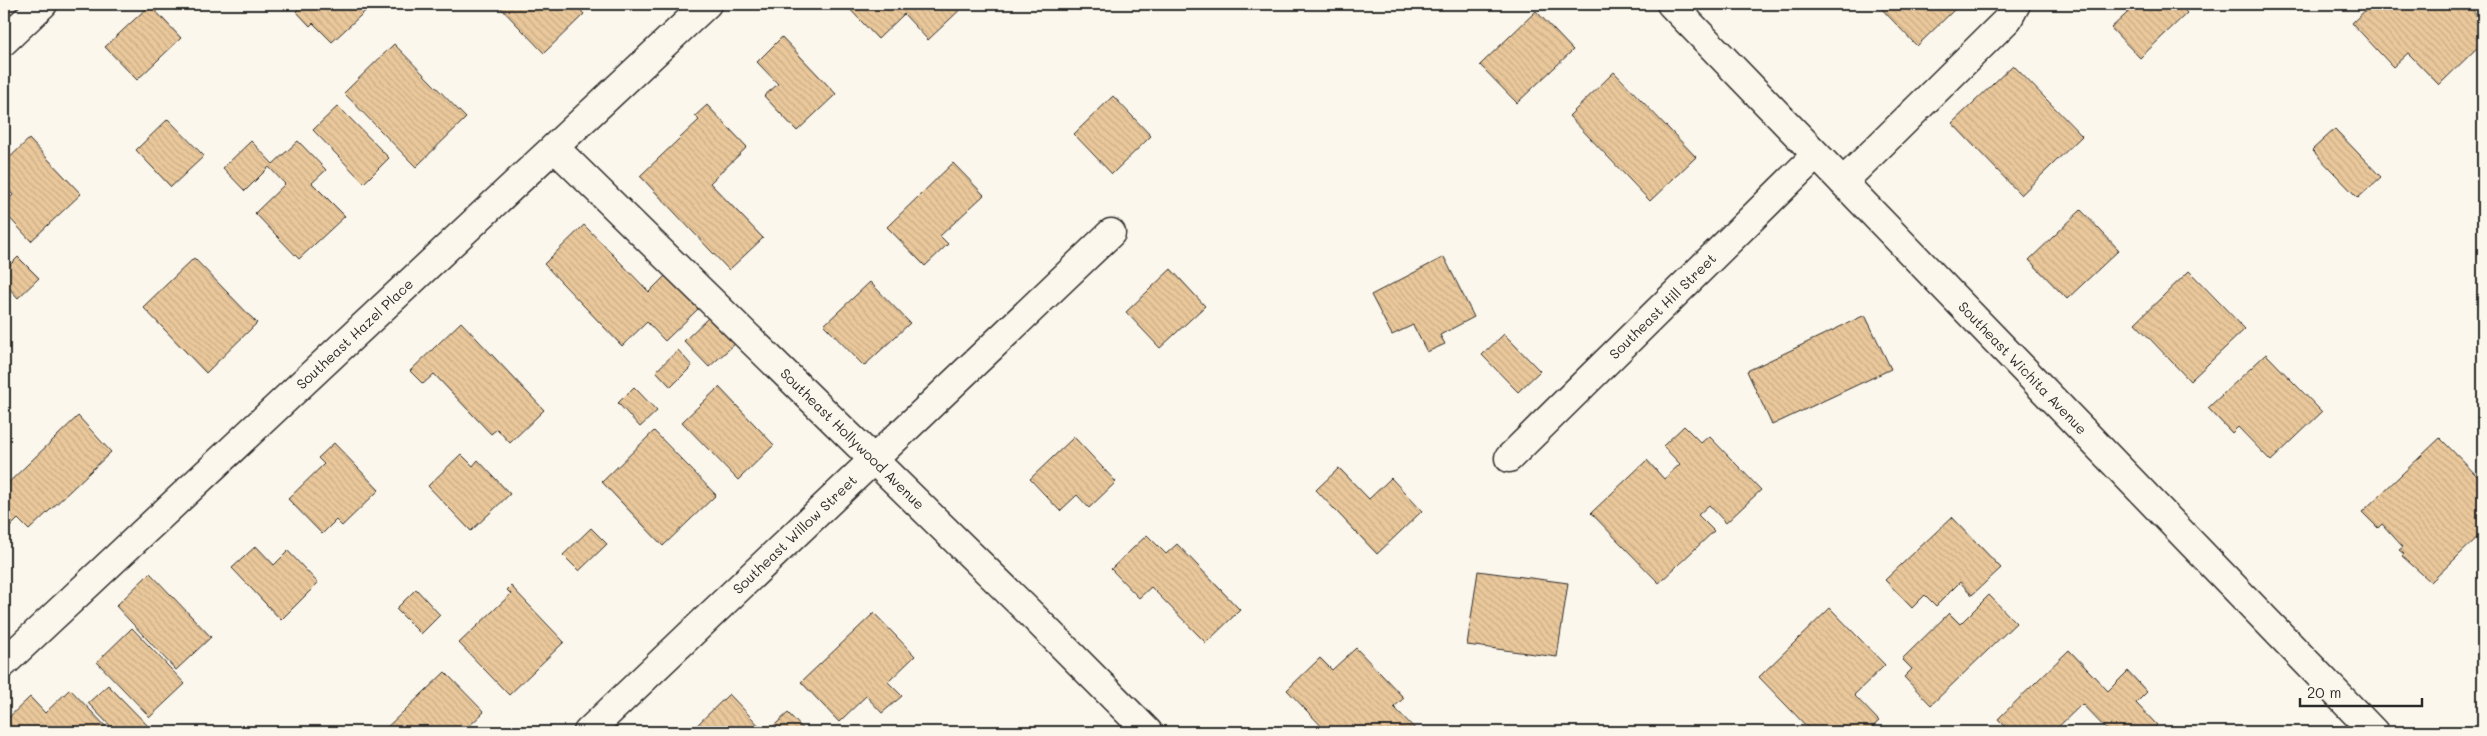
<svg xmlns="http://www.w3.org/2000/svg" width="2487" height="736" font-family="Mali,sans-serif">
<defs>
<pattern id="building-back-hatch" width="6" height="6" patternUnits="userSpaceOnUse" patternTransform="scale(1.25)"><rect width="6" height="6" fill="#eac89b"/><path d="M-1 5l2 2M0 0l6 6M5-1l2 2" fill="none" stroke="#c9ac86"/></pattern>
</defs>
<rect width="100%" height="100%" fill="#fbf7ec"/>
<filter id="ink" filterUnits="userSpaceOnUse"><feTurbulence type="fractalNoise" baseFrequency=".02" numOctaves="2"/><feDisplacementMap in="SourceGraphic" scale="10" xChannelSelector="R" yChannelSelector="G"/><feConvolveMatrix kernelMatrix="1 2 1 2 8 2 1 2 1" color-interpolation-filters="sRGB"/></filter>
<g filter="url(#ink)">
<g fill="url(#building-back-hatch)" stroke="#2b2b2b">
<polygon points="295,4 373,4 332,42 313,23 310,26 296,11 299,8"/>
<polygon points="497,4 575,4 584,14 544,53"/>
<polygon points="845,4 966,4 928,40 904,14 878,39"/>
<polygon points="1877,4 1950,4 1955,9 1917,46"/>
<polygon points="2137,4 2179,4 2187,13 2140,58 2111,28"/>
<polygon points="2372,4 2467,4 2483,21 2483,42 2439,85 2408,53 2393,67 2352,23"/>
<polygon points="150,5 181,38 137,80 105,47"/>
<polygon points="1536,11 1573,50 1517,103 1480,65"/>
<polygon points="782,37 836,94 797,131 764,96 778,84 757,62"/>
<polygon points="394,44 466,118 416,167 344,93"/>
<polygon points="2013,65 2082,136 2021,195 1952,123"/>
<polygon points="1614,72 1696,157 1650,201 1569,116"/>
<polygon points="1113,96 1151,136 1112,174 1074,134"/>
<polygon points="707,105 747,147 710,183 763,238 729,270 640,176 699,120 695,116"/>
<polygon points="338,106 389,158 364,183 313,130"/>
<polygon points="168,119 204,156 171,187 136,150"/>
<polygon points="2335,129 2381,177 2358,198 2312,150"/>
<polygon points="29,139 81,194 31,241 4,212 4,204 13,195 4,185 4,163"/>
<polygon points="251,141 273,164 298,141 326,170 312,183 345,216 299,259 255,213 285,184 269,167 245,191 223,168"/>
<polygon points="953,163 984,195 940,236 948,244 925,266 887,227"/>
<polygon points="2081,210 2119,250 2067,299 2029,260"/>
<polygon points="584,225 649,292 667,274 699,308 665,341 647,322 622,346 544,264"/>
<polygon points="18,257 39,278 18,298 4,283 4,271"/>
<polygon points="1444,257 1474,317 1440,335 1445,344 1427,352 1413,325 1392,335 1371,295"/>
<polygon points="194,258 257,323 206,373 143,307"/>
<polygon points="1171,269 1205,306 1160,348 1126,312"/>
<polygon points="2189,271 2245,329 2190,381 2135,323"/>
<polygon points="870,282 910,323 864,366 824,325"/>
<polygon points="1865,315 1891,369 1772,425 1747,371"/>
<polygon points="710,316 736,343 709,367 684,341"/>
<polygon points="461,322 544,410 510,443 497,429 491,434 434,374 423,384 410,371"/>
<polygon points="1504,334 1540,371 1518,392 1482,355"/>
<polygon points="678,350 692,366 671,387 656,371"/>
<polygon points="2266,354 2322,412 2271,461 2238,427 2232,433 2208,408"/>
<polygon points="634,387 657,411 640,427 618,403"/>
<polygon points="719,387 774,445 738,480 682,422"/>
<polygon points="78,416 111,452 29,530 18,519 6,531 4,528 4,487"/>
<polygon points="1684,426 1701,443 1709,436 1761,490 1726,523 1709,505 1698,515 1714,531 1659,583 1591,513 1647,460 1664,479 1680,464 1663,446"/>
<polygon points="654,431 716,495 663,546 602,482"/>
<polygon points="1074,437 1116,482 1089,508 1077,495 1060,511 1030,479"/>
<polygon points="2440,438 2483,482 2483,532 2431,582 2402,556 2404,554 2399,550 2403,547 2382,524 2378,528 2362,512"/>
<polygon points="334,443 379,490 342,526 336,520 322,534 288,499 324,464 318,458"/>
<polygon points="461,454 473,466 478,460 510,494 471,531 428,486"/>
<polygon points="1339,468 1369,499 1391,478 1422,511 1377,554 1316,490"/>
<polygon points="1952,517 2001,568 1972,595 1960,582 1936,606 1925,595 1912,608 1885,580"/>
<polygon points="591,528 607,544 579,571 563,555"/>
<polygon points="1147,535 1166,554 1177,544 1240,610 1206,643 1151,587 1139,598 1111,569"/>
<polygon points="256,546 274,565 288,551 318,583 281,620 232,568"/>
<polygon points="1478,571 1568,583 1557,657 1467,645"/>
<polygon points="150,573 211,637 176,670 116,606"/>
<polygon points="511,586 564,642 509,695 459,643 511,594 507,590"/>
<polygon points="416,589 440,615 421,634 396,609"/>
<polygon points="1989,595 2016,623 1931,705 1904,677 1912,669 1902,659 1949,613 1960,624"/>
<polygon points="1830,608 1885,665 1854,695 1879,721 1867,732 1812,732 1759,677"/>
<polygon points="874,613 915,656 888,682 902,696 882,713 866,696 839,722 801,682"/>
<polygon points="132,628 185,684 150,717 97,662"/>
<polygon points="1356,648 1404,698 1394,707 1418,732 1351,732 1345,726 1338,732 1327,732 1287,690 1320,658 1332,670"/>
<polygon points="2069,650 2108,691 2128,671 2147,692 2136,703 2157,725 2149,732 2109,732 2082,704 2053,732 2011,732 1998,719"/>
<polygon points="445,672 484,712 463,732 382,732"/>
<polygon points="108,685 154,732 116,732 88,703"/>
<polygon points="70,689 111,732 4,732 4,722 30,697 45,713"/>
<polygon points="729,694 765,732 696,732 693,729"/>
<polygon points="788,713 806,732 767,732"/>
</g>
<g fill="none" stroke-linecap="round" stroke-linejoin="round">
<g stroke="#2b2b2b" stroke-width="31">
<g id="minor">
<path id="s1" d="M1671,4L2374,732"/>
<polyline points="4,41 43,4"/>
<path id="s2" d="M555,148L1026,609L1148,732"/>
<polyline points="1843,182 2008,19 2016,4"/>
<path id="s3" d="M1509,458L1816,155"/>
<path id="s4" d="M4,663L707,4"/>
<path id="s5" d="M588,732L1111,233"/>
</g>
</g>
<use href="#minor" stroke="#fbf7ec" stroke-width="28"/>
</g>
</g>
<g text-anchor="middle" stroke-width="4" stroke-linejoin="round" paint-order="stroke">
<g font-size="14" fill="#2b2b2b" stroke="#fbf7ec">
<text dy="5" stroke="none"><textPath href="#s3" startOffset="216">Southeast Hill Street</textPath></text>
<text dy="5" stroke="none"><textPath href="#s4" startOffset="481">Southeast Hazel Place</textPath></text>
<text dy="5" stroke="none"><textPath href="#s1" startOffset="506">Southeast Wichita Avenue</textPath></text>
<text dy="5" stroke="none"><textPath href="#s2" startOffset="416">Southeast Hollywood Avenue</textPath></text>
<text dy="5" stroke="none"><textPath href="#s5" startOffset="286">Southeast Willow Street</textPath></text>
</g>
</g>
<rect width="2487" height="736" fill="none" stroke="#fbf7ec" stroke-width="20"/>
<rect x="10" y="10" width="2467" height="716" fill="none" stroke="#2b2b2b" stroke-width="2" filter="url(#ink)"/>
<path d="M2300 698v8h122v-8" fill="none" stroke="#2b2b2b" stroke-width="2.5"/>
<text x="2307" y="698" font-size="15" fill="#2b2b2b" stroke="#fbf7ec" stroke-width="4" paint-order="stroke">20 m</text>
</svg>
